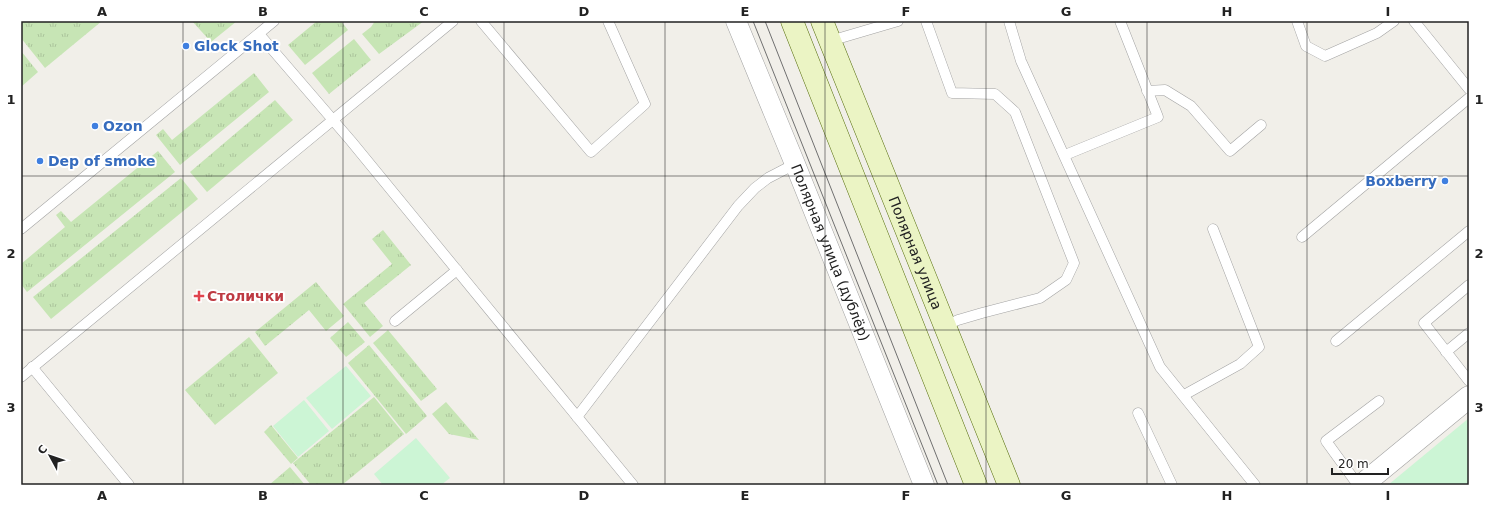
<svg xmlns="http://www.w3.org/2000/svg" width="1490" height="506" font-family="'DejaVu Sans',sans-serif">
<defs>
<pattern id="grass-tufts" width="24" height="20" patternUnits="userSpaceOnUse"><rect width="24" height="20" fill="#c7e5b5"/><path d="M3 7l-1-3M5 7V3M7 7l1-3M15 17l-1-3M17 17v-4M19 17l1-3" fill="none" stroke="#abc49b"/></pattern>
</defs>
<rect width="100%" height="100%" fill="#f1efe9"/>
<g fill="url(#grass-tufts)">
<polygon points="21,21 102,21 45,68 21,38"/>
<polygon points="192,21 237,21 211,42"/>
<polygon points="317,21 341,21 348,30 305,65 288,45"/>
<polygon points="375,21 424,21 379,54 362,34 371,27"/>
<polygon points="354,39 371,60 329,94 312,73"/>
<polygon points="21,51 38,72 21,87"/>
<polygon points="254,73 269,92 180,165 156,135 163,129 172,140"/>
<polygon points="275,100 293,120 207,192 190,172"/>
<polygon points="158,151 175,172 27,292 21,284 21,264 65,227 56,215 61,211 71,222"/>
<polygon points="181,178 198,199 51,319 33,297"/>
<polygon points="383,230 411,265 364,303 383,326 370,337 343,304 392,264 372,239"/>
<polygon points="316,282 344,316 326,331 309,310 265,346 255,332"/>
<polygon points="348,322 365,342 346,357 330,338"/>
<polygon points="388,330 437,389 421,401 373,343"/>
<polygon points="249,337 278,373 215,425 185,390"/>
<polygon points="369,345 427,416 406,434 348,363"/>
<polygon points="374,397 404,434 342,485 311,485 293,463"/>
<polygon points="446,402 479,440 449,434 432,414"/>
<polygon points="271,425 298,458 291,464 264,432"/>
<polygon points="290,467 305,485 269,485"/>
</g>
<g fill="#ccf5d5">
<polygon points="346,366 371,396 332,429 306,398"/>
<polygon points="304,400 329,431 298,457 273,426"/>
<polygon points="1469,418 1469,485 1388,485"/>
<polygon points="416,438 450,478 441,485 383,485 374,474"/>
</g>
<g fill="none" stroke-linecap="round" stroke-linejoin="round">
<g stroke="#a3a3a3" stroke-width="11">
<g id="service">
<polyline points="481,21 591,152 645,104 608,21"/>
<polyline points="926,21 952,93 995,94 1015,112 1074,263 1066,280 1040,298 982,313 958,320 944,326"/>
<polyline points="1009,21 1021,61 1160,367 1255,485"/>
<polyline points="1297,21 1306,46 1325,56 1377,33 1394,21"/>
<polyline points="1414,21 1469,89"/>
<polyline points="259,34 351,141 633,485"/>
<polyline points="830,41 898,21"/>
<polyline points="1147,91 1165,90 1191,106 1230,151 1261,125"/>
<polyline points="1065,155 1158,117 1120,21"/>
<polyline points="21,229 274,21"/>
<polyline points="1302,237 1469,98"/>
<polyline points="1469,285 1424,323 1469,381"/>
<polyline points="395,321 457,270"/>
<polyline points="1336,341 1469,231"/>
<polyline points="1446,352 1469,333"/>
<polyline points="32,367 129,485"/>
<polyline points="21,377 453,21"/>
<polyline points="1184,395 1240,364 1259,347 1213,229"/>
<polyline points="1138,413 1172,485"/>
<polyline points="577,417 738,206 755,188 768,178 795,164"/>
<polyline points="1358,485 1326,441 1379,401"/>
</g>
</g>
<g stroke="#a3a3a3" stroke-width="21">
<g id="minor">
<path id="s1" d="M736,21L795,164L924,485"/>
</g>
</g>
<g stroke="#a3a3a3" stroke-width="23">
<polyline id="tertiary" points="1362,485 1469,397"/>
</g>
<g stroke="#5a7111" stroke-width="23">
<g id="secondary">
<polyline points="792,21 976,485"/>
<path id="s2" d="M822,21L1009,485"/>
</g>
</g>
<use href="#service" stroke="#fff" stroke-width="10"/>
<use href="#minor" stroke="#fff" stroke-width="20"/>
<use href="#tertiary" stroke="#fff" stroke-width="22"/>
<use href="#secondary" stroke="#ebf4c4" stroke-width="22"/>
<g stroke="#707070" stroke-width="1">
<polyline points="753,21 938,485"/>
<polyline points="765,21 948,485"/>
</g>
</g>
<path fill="none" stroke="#222" stroke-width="1" stroke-opacity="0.55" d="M183,21V485M343,21V485M504,21V485M665,21V485M825,21V485M986,21V485M1147,21V485M1307,21V485M21,176H1469M21,330H1469"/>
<g fill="#3f7fe0" stroke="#fff" stroke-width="1.5">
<circle cx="186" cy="46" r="4"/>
<circle cx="95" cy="126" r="4"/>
<circle cx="40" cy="161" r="4"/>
<circle cx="1445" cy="181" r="4"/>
</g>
<path fill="#e0444e" stroke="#fff" stroke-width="1.5" d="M197 290h4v4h4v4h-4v4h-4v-4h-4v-4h4z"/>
<g text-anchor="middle" stroke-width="4" stroke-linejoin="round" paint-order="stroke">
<g font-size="14" font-weight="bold" fill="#366cbe" stroke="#fff" text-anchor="start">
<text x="194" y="51">Glock Shot</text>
<text x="103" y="131">Ozon</text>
<text x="48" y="166">Dep of smoke</text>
<text x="1437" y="186" text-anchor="end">Boxberry</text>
</g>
<g font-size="14" fill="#222" stroke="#fff">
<text dy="5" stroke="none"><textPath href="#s1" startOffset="250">Полярная улица (дублёр)</textPath></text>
<text dy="5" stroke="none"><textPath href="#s2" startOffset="250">Полярная улица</textPath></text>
</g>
<g font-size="14" font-weight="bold" fill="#be3a42" stroke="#fff" text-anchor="start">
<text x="207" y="301">Столички</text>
</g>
</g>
<rect width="1490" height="506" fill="none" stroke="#ffffff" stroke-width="44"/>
<g transform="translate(50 456) rotate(310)" stroke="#ffffff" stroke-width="3" paint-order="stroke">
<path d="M0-3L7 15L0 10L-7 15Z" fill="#222222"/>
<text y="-6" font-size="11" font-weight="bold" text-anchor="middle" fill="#222222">С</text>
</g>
<path d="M1332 468v6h56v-6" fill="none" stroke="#222222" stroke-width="2"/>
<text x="1338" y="468" font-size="12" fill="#222222" stroke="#ffffff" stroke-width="3" paint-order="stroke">20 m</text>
<rect x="22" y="22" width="1446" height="462" fill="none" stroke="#222" stroke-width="1.5"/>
<g font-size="13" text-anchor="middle" font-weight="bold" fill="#222">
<text x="102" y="16">A</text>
<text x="263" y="16">B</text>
<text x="424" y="16">C</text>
<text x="584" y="16">D</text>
<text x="745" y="16">E</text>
<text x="906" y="16">F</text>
<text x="1066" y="16">G</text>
<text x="1227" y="16">H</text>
<text x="1388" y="16">I</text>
<text x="11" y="104">1</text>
<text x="1479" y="104">1</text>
<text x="11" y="258">2</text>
<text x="1479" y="258">2</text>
<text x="11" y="412">3</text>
<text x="1479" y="412">3</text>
<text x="102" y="500">A</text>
<text x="263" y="500">B</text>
<text x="424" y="500">C</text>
<text x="584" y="500">D</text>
<text x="745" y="500">E</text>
<text x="906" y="500">F</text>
<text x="1066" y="500">G</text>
<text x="1227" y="500">H</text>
<text x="1388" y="500">I</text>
</g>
</svg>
